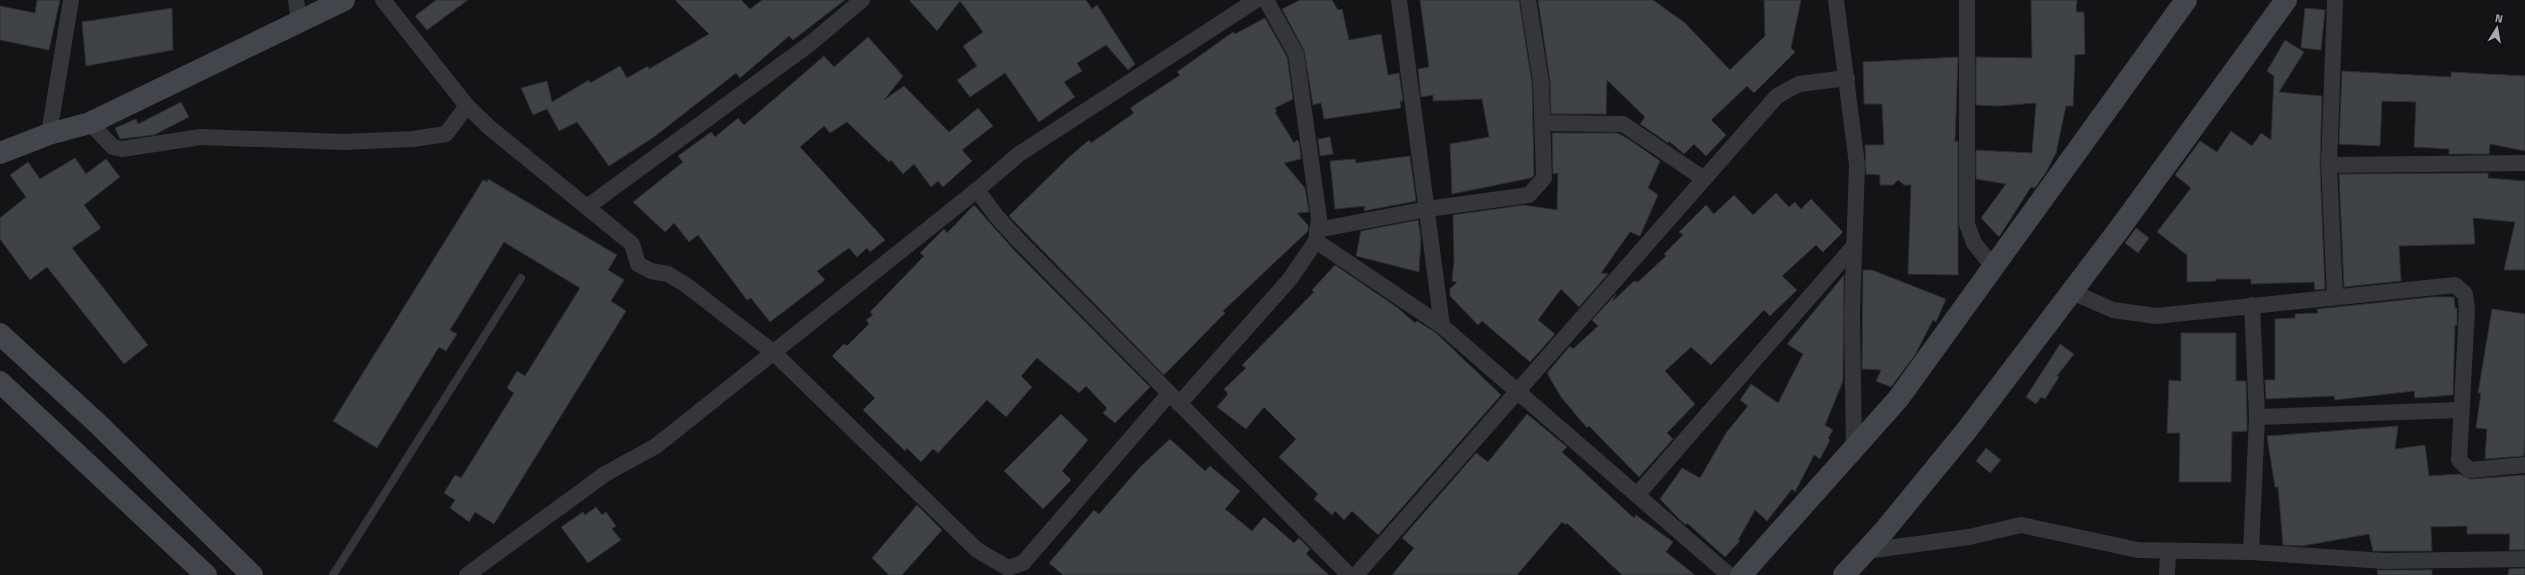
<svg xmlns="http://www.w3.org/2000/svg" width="2525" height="575" font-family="'Titillium Web',sans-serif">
<rect width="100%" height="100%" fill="#141416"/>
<g fill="#3f4246" stroke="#2d2e32">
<polygon points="37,0 60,0 49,50 0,40 0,6 35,13"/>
<polygon points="436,0 468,0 427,30 415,16"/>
<polygon points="675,0 741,0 750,9 762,0 845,0 793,40 789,36 740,78 736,73 654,137 609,166 577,122 559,131 547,109 533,115 521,88 547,81 552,102 589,80 590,83 620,66 627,78 648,66 649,69 709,34"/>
<polygon points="909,0 1086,0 1092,9 1097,5 1135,64 1128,70 1106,45 1077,63 1082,71 1064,82 1075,97 1039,122 1005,73 970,97 957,80 977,66 963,46 983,32 960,1 937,31"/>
<polygon points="1300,0 1332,0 1338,10 1342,9 1349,40 1381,34 1388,75 1399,73 1403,101 1400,101 1401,108 1324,119 1321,103 1313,105 1304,50 1282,9"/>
<polygon points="1420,0 1519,0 1532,83 1534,175 1531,178 1452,194 1450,144 1489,137 1482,99 1433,101 1433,95 1421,97 1418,69 1429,67"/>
<polygon points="1538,0 1653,0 1685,23 1730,70 1765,36 1764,0 1801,0 1791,48 1795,52 1754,93 1747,86 1711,120 1726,135 1706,156 1694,144 1684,154 1669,141 1668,143 1640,124 1645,117 1607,80 1606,114 1551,114 1550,81"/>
<polygon points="2031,0 2077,0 2076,12 2084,12 2085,54 2075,55 2073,106 2066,106 2056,153 2046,172 2035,188 2031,187 1999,237 1981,218 2006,184 1976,179 1976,150 2032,153 2036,103 1999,106 1976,105 1976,57 2032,58"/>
<polygon points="172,8 173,50 86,66 82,22"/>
<polygon points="2305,8 2325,10 2321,50 2301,48"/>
<polygon points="1265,18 1287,57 1293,99 1275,108 1277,111 1275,112 1294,143 1297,140 1299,142 1301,159 1284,163 1305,188 1309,212 1297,213 1308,225 1308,231 1223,311 1225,313 1164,375 1009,216 1067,159 1089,140 1091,143 1134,113 1130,108 1180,75 1177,72 1233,32 1235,34"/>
<polygon points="868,37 903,76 884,100 904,86 949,132 978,108 993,126 962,150 972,161 943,187 938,181 931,187 914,164 903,174 891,160 889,162 847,122 830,133 824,126 800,147 885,240 870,252 867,248 857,257 849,248 817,271 825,280 770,322 751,298 747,300 698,235 689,242 674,223 665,232 633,202 683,162 678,156 711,132 715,137 738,118 744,125 824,56 834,67"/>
<polygon points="2285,40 2304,52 2279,92 2322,96 2320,165 2325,289 2315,290 2314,282 2251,284 2251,279 2216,279 2216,281 2187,282 2187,255 2157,232 2191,188 2175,175 2200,141 2217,152 2231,131 2252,146 2261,133 2271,140 2274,76 2267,71"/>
<polygon points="1958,57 1955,142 1958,141 1958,275 1908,274 1911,185 1904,185 1898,180 1893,185 1880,185 1880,175 1866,174 1865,145 1884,145 1882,104 1864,104 1863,62"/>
<polygon points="2342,71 2451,77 2451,72 2525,76 2525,151 2490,144 2489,154 2449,154 2449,149 2414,147 2416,102 2382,101 2380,146 2339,144"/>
<polygon points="181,102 189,117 154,135 120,139 115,128 136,119 138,124"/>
<polygon points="1552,133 1617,133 1627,138 1660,161 1648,188 1658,195 1640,236 1630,232 1601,273 1608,274 1579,307 1561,289 1538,320 1555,334 1530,362 1482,321 1478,325 1450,296 1450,289 1457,282 1452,281 1454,261 1453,215 1524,205 1557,210 1558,173 1553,174"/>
<polygon points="1330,137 1333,154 1320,156 1318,139"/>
<polygon points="1410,156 1416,201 1364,211 1365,206 1335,209 1330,161 1355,159 1356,163"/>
<polygon points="75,158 86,174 106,159 120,177 84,205 101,228 72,248 148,345 124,364 47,267 30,280 0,239 0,218 26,197 10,175 28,162 40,179"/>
<polygon points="2488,173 2488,178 2525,181 2525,270 2504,270 2515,222 2473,218 2475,244 2399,246 2401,281 2344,287 2339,174"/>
<polygon points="488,179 617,255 608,270 624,280 611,301 626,311 494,524 475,512 469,522 450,508 455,500 444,493 455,475 461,478 514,393 507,388 517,371 525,376 580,288 504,242 450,330 457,334 446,351 439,347 377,448 333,421 483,180 487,182"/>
<polygon points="1776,193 1789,207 1795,202 1801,209 1811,199 1843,232 1823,252 1816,245 1782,276 1797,290 1770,316 1764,310 1711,365 1691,347 1665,371 1695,404 1667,433 1673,439 1639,477 1589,426 1587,428 1561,397 1547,373 1570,346 1573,349 1598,326 1592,320 1616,294 1612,302 1634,281 1638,282 1666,256 1664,254 1683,235 1679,232 1706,205 1714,214 1734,195 1753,215"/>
<polygon points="974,205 1014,250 1150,387 1115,423 1103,413 1107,408 1086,386 1079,393 1037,358 1021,376 1032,387 1006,417 987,400 938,453 933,449 921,462 907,448 905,451 863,410 875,398 832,356 844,344 847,346 869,324 866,320 873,315 870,312 924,256 920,253 944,229 947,233"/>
<polygon points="1418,220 1421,239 1419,272 1356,256 1361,231"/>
<polygon points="2136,228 2149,238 2138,253 2125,243"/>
<polygon points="1335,265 1398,308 1415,323 1417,321 1436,333 1501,395 1378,535 1352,511 1344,520 1335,511 1332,515 1314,499 1318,494 1279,457 1296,439 1264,407 1246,429 1217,407 1228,394 1224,389 1246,368 1242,365 1314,292 1312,290"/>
<polygon points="1863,270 1872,270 1946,299 1936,322 1933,320 1915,355 1891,387 1876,381 1881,370 1862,369"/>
<polygon points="1844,275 1843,381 1825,425 1833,430 1828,438 1830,440 1820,459 1814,455 1795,492 1792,489 1767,521 1755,510 1738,540 1740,541 1725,557 1687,523 1686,525 1681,521 1660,499 1682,468 1700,478 1726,433 1748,406 1740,400 1751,384 1778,403 1803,354 1787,344"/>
<polygon points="2432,297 2454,297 2455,308 2457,308 2457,325 2455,325 2453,395 2415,398 2414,391 2335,400 2334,396 2266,399 2265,380 2275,380 2275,319 2295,318 2295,314 2318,313 2317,309"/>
<polygon points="2492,309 2525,314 2525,439 2524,456 2485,459 2487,429 2476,428 2481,393 2478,393"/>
<polygon points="2181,333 2236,333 2236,381 2246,381 2247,417 2247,431 2232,432 2231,482 2179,482 2180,433 2167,433 2169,380 2181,381"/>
<polygon points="2060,344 2074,354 2057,376 2059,377 2045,399 2041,397 2036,404 2026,397"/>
<polygon points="1061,414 1088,440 1062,471 1071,480 1043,509 1004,471"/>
<polygon points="1527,414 1567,447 1562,452 1634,518 1636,515 1673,542 1666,552 1695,575 1622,575 1567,523 1566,525 1562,522 1517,575 1392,575 1414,548 1402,538 1476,453 1488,462"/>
<polygon points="2398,426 2395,449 2425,445 2429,476 2459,474 2470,479 2525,475 2525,550 2509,550 2510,534 2467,534 2467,526 2431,527 2432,551 2373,551 2369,534 2302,546 2283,545 2278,487 2275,487 2267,436"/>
<polygon points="1170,439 1205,471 1210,466 1240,491 1225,509 1252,531 1264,517 1294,543 1299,538 1310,549 1306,554 1329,575 1063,575 1049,563 1094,510 1099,514 1140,467"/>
<polygon points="1986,448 2001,460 1990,473 1976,461"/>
<polygon points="917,505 942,530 902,575 889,575 872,558"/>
<polygon points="596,507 602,515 606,512 616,526 612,529 621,540 588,563 561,527 583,512 585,515"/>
<polygon points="2525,568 2525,575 2508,575 2509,569"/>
<polygon points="2377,570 2432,570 2432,575 2378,575"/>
</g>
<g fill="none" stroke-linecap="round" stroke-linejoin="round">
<polyline stroke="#34363b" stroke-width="8" points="333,575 521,278"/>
<g stroke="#34363b" stroke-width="16">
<polyline points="296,0 299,21"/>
<polyline points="383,0 467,106 490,128 632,244 638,264 651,271 668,274 686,285 773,352 977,550 1008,568 1023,563 1169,394"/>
<polyline points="1399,0 1442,326"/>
<polyline points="1836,0 1857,164 1852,314 1854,449"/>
<polyline points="1967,0 1967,224 1974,243 1994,268"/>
<polyline points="90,123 113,147 122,149 201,137 344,142 413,139 446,134 467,106"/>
<polyline points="1543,123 1623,124 1704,179"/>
<polyline points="49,134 71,0"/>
<polyline points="2329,165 2525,163"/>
<polyline points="977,190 997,217 1021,243 1349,575"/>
<polyline points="587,207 811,43 862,0"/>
<polyline points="1317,230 1427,209 1529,195 1544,178 1541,82 1528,0"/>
<polyline points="1316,241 1442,326 1729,575"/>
<polyline points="2072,292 2113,310 2156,316 2455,285 2465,294 2467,309 2459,460 2469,470 2525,465"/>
<polyline points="2335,297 2329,165 2335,0"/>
<polyline points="1179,404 1290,279 1316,241 1319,218 1296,54 1266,0"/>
<polyline points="2257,417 2460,410"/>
<polyline points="1637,495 1854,246"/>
<polyline points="1866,551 1969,537 2021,525 2138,550 2251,552 2384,561 2525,559"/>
<polyline points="2251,552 2257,417 2252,305"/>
<polyline points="467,575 605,474 656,446 977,190 1019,154 1256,0"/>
<polyline points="1356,575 1777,96 1799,84 1847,78"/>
<polyline points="2167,575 2168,551"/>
</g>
<g stroke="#42454b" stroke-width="22">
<polyline points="0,153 49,134 90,123 344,0"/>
<polyline points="0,334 97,423 252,575"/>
<polyline points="0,382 206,575"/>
<polyline points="1741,575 1898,399 2186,0"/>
<polyline points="1844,575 1884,531 1966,431 2120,228 2286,0"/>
</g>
</g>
<g transform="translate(2497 28) rotate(11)" stroke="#0f0f11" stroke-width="3" paint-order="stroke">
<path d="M0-3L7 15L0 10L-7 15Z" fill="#a4acb7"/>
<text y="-6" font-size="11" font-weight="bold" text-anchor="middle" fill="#a4acb7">N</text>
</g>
</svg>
